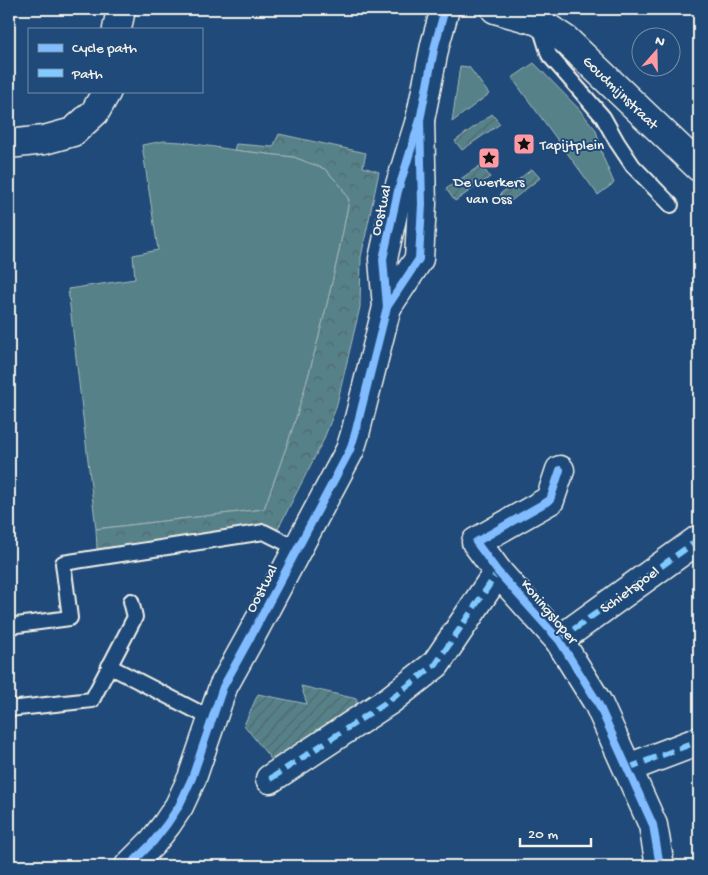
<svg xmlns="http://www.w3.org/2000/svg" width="708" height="875" font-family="'Gochi Hand',sans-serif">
<defs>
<pattern id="forest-crowns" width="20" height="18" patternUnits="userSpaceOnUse" patternTransform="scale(1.25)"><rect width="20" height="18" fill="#578189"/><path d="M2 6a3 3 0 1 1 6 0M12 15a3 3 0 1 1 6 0" fill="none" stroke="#51676b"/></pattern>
<pattern id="garden-furrows" width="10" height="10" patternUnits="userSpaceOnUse" patternTransform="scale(1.25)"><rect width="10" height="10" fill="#578189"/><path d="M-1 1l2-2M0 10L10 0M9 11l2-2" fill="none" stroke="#51676b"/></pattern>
</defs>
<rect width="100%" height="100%" fill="#1f4a7a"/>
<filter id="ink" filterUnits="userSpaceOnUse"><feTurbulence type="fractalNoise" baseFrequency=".02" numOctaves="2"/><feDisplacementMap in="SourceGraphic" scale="10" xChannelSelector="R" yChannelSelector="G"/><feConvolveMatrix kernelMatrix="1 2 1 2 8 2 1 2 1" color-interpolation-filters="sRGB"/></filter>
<g filter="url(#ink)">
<g fill="#578189" stroke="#a6b9b8">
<polygon points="534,63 579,109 596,130 603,157 614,183 598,195 512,78"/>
<polygon points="460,66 469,67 489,94 452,122"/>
<path d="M164,141L182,142L234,150L294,157L325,169L341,186L349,200C336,272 318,345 297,415C287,447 275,478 264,509L96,529L68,289L135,279L133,255L158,250L142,145Z"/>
</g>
<path fill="url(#forest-crowns)" stroke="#a6b9b8" d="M279,134L366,153L363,167L379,172L361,257L360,307L336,408L323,441L278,529L263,526L97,549L96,529L264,509C275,478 287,447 297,415C318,345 336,272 349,200L341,186L325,169L294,157L234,150L236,144L273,147Z"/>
<g fill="url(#garden-furrows)" stroke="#a6b9b8">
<polygon points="492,114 500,124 462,150 455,141"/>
<polygon points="481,165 490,177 455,201 446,189"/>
<polygon points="532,169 540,178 507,204 500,194"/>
<polygon points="301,686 357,699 355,717 277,767 244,725 258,694 307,704"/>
</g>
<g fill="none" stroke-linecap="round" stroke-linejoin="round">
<g stroke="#f4f1e8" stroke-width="18">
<g id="lane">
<polyline points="540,26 549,55 603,117 617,142 633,166 671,205"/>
<polyline points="9,626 70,618 63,563 264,532 298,549"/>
<polyline points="109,666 212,719"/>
<polyline points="9,704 9,709 92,700 135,617 131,601"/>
</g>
</g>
<g stroke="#f4f1e8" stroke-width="31">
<g id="street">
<polyline points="495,9 538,21 566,40 699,167"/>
<polyline points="117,29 121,9"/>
<polyline points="9,144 44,140 73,132 95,112 107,91"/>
<polyline points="560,470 550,500 476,542 498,572 559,640 598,703 653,825 660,866"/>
<polyline points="559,640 699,539"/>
<polyline points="628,768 699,741"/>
<polyline points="270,779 390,700 436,664 498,572"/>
</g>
</g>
<g stroke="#f4f1e8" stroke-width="31">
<g id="secondary">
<polyline points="387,307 383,259 398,191 420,120 435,45 445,9"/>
<polyline points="129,866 153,842 167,824 179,806 192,778 223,687 250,638 350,450 355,434 387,307 419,259 422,204 420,120"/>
</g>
</g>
<use href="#lane" stroke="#1f4a7a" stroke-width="14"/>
<use href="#street" stroke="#1f4a7a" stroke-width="28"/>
<use href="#secondary" stroke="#1f4a7a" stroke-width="28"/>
<g stroke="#80caff" stroke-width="6" stroke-dasharray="12 6" stroke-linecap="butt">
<polyline points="559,640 699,539"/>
<polyline points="628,768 699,741"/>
<polyline points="270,779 390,700 436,664 498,572"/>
</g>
<g stroke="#1f4a7a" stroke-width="11">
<g id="cycleway">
<polyline points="387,307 383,259 398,191 420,120 435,45 445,9"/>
<polyline points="560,470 550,500 476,542 498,572 559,640 598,703 653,825 660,866"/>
<polyline points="129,866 153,842 167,824 179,806 192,778 223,687 250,638 350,450 355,434 387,307 419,259 422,204 420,120"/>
</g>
</g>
<use href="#cycleway" stroke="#80bcff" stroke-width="8"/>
</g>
</g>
<defs>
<g id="sight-square" transform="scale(1.125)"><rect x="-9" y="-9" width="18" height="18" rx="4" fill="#ff9aa2" stroke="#1f4a7a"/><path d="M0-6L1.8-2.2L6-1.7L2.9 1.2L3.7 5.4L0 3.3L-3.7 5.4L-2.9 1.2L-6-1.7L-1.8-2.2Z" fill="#111"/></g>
</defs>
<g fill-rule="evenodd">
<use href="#sight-square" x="524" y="144"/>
<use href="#sight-square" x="489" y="158"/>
</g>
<g text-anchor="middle" stroke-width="4" stroke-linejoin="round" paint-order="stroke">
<g font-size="15" fill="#f4f1e8" stroke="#1f4a7a">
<text transform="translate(621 92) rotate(44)" y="5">Goudmijnstraat</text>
<text transform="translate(380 210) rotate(-77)" y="5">Oostwal</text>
<text transform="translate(261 588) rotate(-62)" y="5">Oostwal</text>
<text transform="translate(629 589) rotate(-36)" y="5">Schietspoel</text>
<text transform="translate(550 611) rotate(50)" y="5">Koningsloper</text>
</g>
<g font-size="15" fill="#f4f1e8" stroke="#1f4a7a" text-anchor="start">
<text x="540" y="149">Tapijtplein</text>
<text x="489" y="186" text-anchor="middle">De werkers<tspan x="489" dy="17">van Oss</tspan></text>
</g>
</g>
<rect width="708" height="875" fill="none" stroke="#1f4a7a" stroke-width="30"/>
<rect x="15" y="15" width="678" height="845" fill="none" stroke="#f4f1e8" stroke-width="2" filter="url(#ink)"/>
<rect x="28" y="28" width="175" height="65" fill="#1f4a7a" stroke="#748da6"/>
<rect x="38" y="44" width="25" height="8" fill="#80bcff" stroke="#748da6"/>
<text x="72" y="52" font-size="15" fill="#f4f1e8">Cycle path</text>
<rect x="38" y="69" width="25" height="8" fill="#80caff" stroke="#748da6"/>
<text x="72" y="78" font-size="15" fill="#f4f1e8">Path</text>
<g transform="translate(656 52) rotate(20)"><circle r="24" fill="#1f4a7a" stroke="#748da6"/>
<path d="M0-4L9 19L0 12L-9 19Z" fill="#ff9aa2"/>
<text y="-8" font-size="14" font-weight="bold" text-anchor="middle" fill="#f4f1e8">N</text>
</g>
<path d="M520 838v8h71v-8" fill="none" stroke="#f4f1e8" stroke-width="2.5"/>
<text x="528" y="838" font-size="15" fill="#f4f1e8" stroke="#1f4a7a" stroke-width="4" paint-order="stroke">20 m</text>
</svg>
